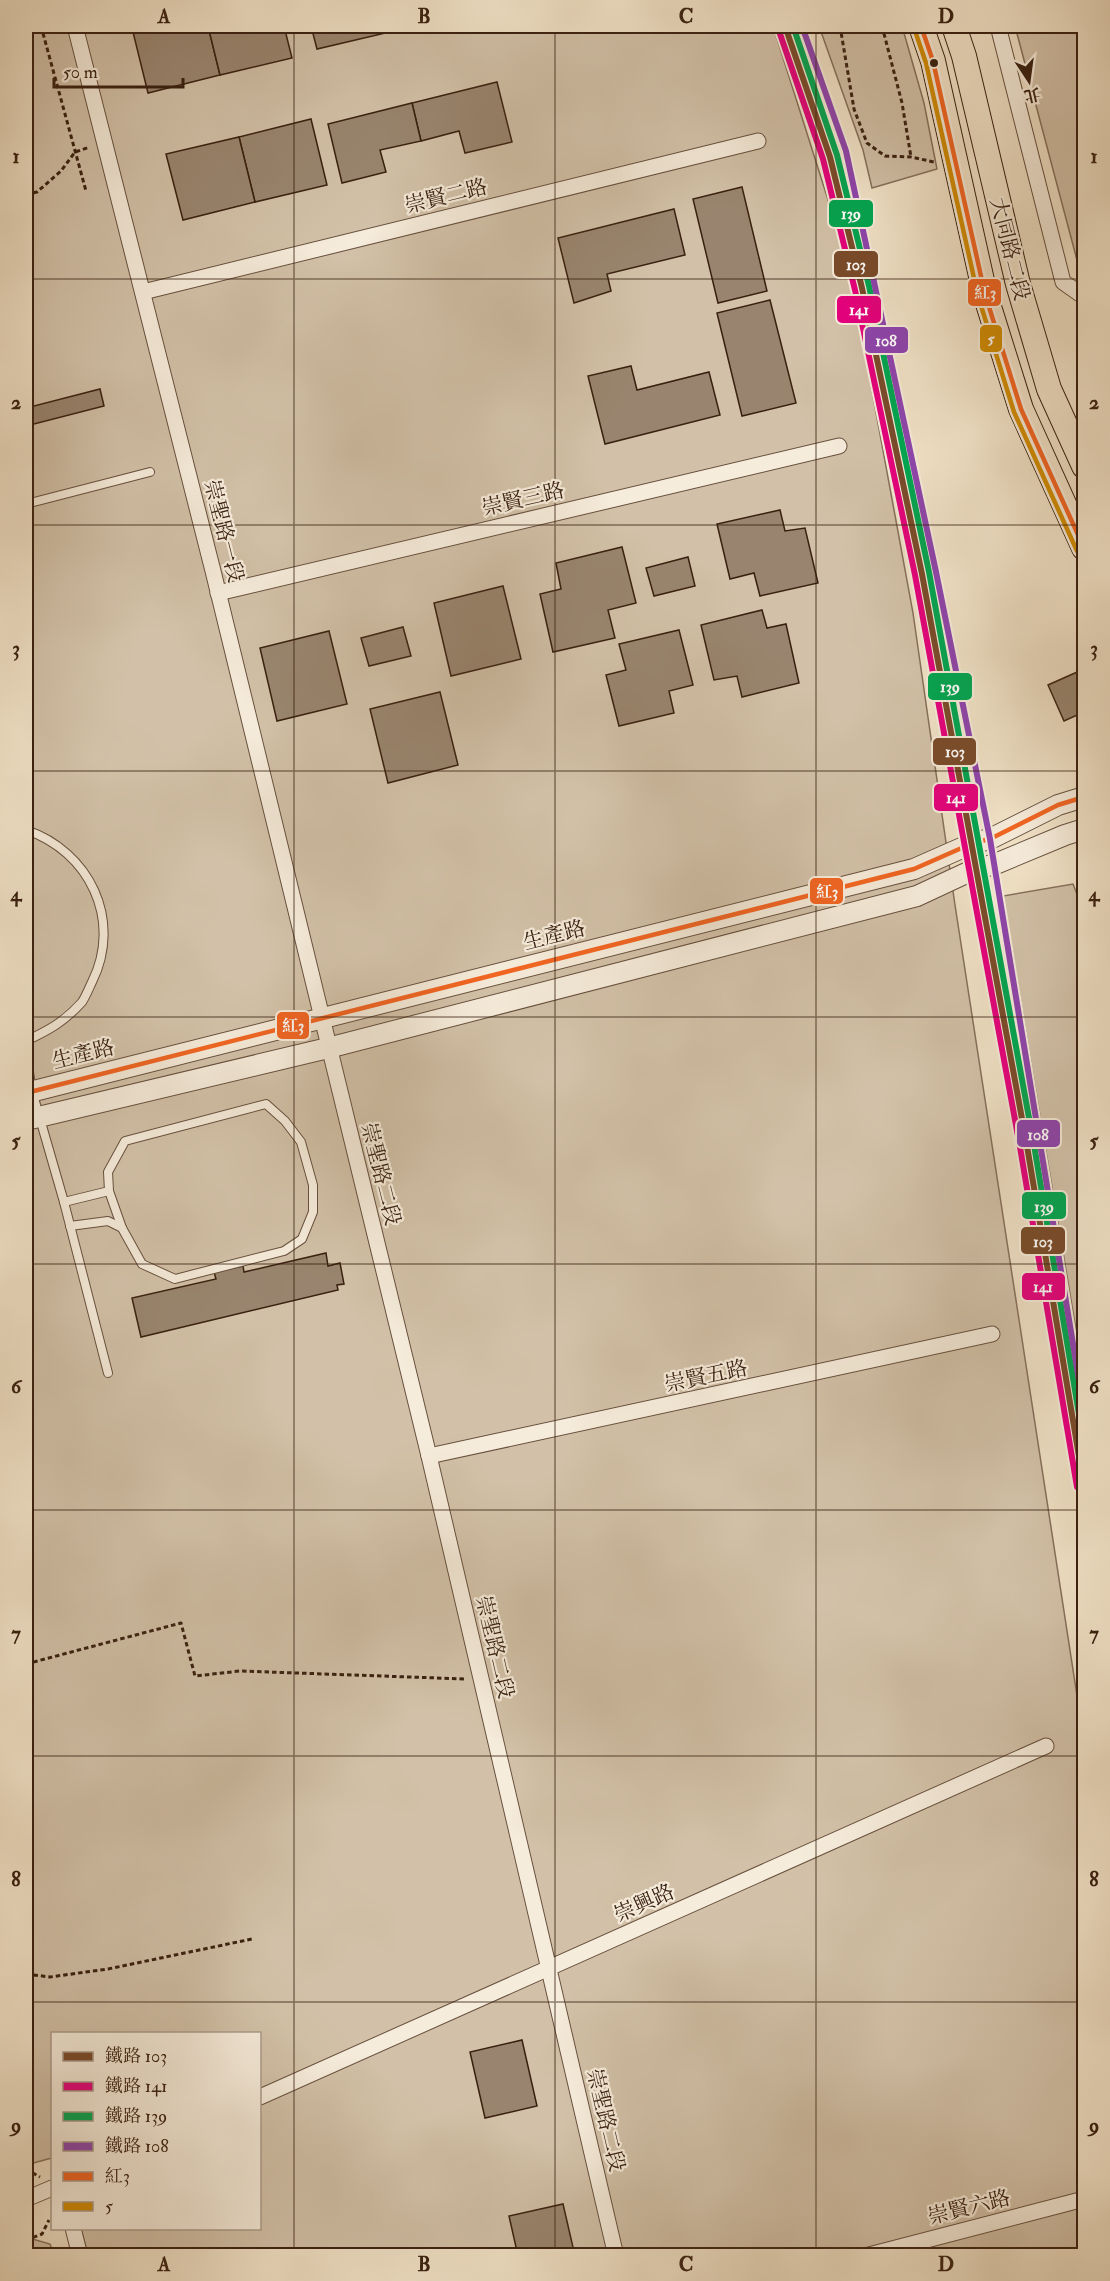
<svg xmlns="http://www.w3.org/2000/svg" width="1110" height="2281" font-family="'IM FELL Double Pica','Noto Serif TC',serif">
<rect width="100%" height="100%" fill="#f1e2c7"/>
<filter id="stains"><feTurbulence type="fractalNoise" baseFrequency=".00333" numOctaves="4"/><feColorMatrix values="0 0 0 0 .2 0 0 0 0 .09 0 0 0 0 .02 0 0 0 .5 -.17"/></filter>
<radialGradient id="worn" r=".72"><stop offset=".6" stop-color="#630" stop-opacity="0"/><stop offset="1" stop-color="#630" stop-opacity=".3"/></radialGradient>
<g fill="#d2c1a8" stroke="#86705c" stroke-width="1.5">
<polygon points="26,26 773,26 849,266 913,613 955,905 1084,1741 1084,2255 88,2255 81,2229 260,2228 260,2034 52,2034 52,2158 26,2165"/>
<polygon points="819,26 902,26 924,103 937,169 872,188 863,150"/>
<polygon points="1015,26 1084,26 1084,279 1082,279"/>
<polygon points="1073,884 1084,912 1084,1377 1003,896"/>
<polygon points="29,2238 50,2244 54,2255 26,2255 26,2239"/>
</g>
<g fill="#99856f" stroke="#392010" stroke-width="1.5">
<polygon points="140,26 208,26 220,75 148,93 132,28"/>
<polygon points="208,26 284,26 292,58 220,75"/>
<polygon points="311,26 393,26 394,31 317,49"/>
<polygon points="497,82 512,142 465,153 459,131 421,141 412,103"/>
<polygon points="412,103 421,141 380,150 386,172 342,183 328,124"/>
<polygon points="311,119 327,185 255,202 239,137"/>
<polygon points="239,137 255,202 183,220 166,154"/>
<polygon points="742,187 767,291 718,303 693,199"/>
<polygon points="674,209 685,255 607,274 611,291 574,303 558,238"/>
<polygon points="770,300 796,403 742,416 717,313"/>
<polygon points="631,366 637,390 709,372 720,415 605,444 588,376"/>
<polygon points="100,389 104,406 26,426 26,408"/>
<polygon points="780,510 785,531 805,528 818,583 760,596 754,573 730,579 717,524"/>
<polygon points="622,547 636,603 608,610 615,638 553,652 540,594 561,589 556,563"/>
<polygon points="688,557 695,586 654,596 646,568"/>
<polygon points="503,586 521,659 451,676 434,603"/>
<polygon points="762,610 767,628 786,624 799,683 742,697 737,676 714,680 701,625"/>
<polygon points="403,627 411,656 369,666 361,638"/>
<polygon points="679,630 693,685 669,691 674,713 619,726 606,675 626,670 619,644"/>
<polygon points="329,631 347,704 277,721 260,648"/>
<polygon points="26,663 33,692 26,694"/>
<polygon points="1084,669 1084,712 1064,721 1048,685"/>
<polygon points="440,692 458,765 388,783 370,709"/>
<polygon points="326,1253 328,1266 340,1263 344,1284 337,1285 338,1290 141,1337 132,1298 216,1279 214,1272 243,1266 244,1272"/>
<polygon points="522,2040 537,2106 485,2118 470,2052"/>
<polygon points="563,2204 575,2256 518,2256 509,2216"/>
</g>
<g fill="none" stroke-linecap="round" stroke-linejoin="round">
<g stroke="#67503e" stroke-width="10">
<g id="service">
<polyline points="26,504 150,472"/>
<polyline points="1084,651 1083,654 1084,658"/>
<path d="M26,830C89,851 123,920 92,982C89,988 86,996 82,1002C64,1022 49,1030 26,1041"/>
<polyline points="26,1054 32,1091 64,1202 108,1373"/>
<polyline points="109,1191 122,1228"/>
<polyline points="64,1202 109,1191 108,1172 125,1141 266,1104 285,1121 301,1142 313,1185 313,1212 302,1239 284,1251 175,1279 142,1264 122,1228 108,1221 70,1226"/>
</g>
</g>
<g stroke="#67503e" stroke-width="17">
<g id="minor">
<polyline points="75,26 213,571 429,1456 616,2256"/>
<polyline points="998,26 1063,282 1080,294 1084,293"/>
<polyline points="143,292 758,141"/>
<polyline points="218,593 839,446"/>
<polyline points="429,1456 992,1334"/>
<polyline points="260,2097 1046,1746"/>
<polyline points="26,2199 52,2188"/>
<polyline points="73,2228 80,2256"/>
<polyline points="865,2256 1084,2199"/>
</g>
</g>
<g stroke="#67503e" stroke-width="22">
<g id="tertiary">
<polyline points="26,1093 914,869 973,843 990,839 1058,805 1084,797"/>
<polyline points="26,1120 328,1048 917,896 977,868 993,865 1065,835 1084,829"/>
</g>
</g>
<g stroke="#392010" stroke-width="26">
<g id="primary">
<polyline points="921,26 933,61 985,294 1021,409 1084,548"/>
<polyline points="954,26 964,56 1018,284 1049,389 1084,466"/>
</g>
</g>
<g stroke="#392010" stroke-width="3" stroke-dasharray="4.5 3" stroke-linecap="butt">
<polyline points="41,26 86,191"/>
<polyline points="840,26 854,109 867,143 885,156 911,157 934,162"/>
<polyline points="882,26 902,103 911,157"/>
<polyline points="26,194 37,192 61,171 75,152 90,147"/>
<polyline points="26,1664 181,1623 195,1676 240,1671 466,1679"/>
<polyline points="26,1974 50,1977 108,1969 252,1939"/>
<polyline points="26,2169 40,2177"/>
<polyline points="26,2240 42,2234 49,2220"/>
</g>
<use href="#service" stroke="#f6ecdb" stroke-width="8"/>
<use href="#minor" stroke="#f6ecdb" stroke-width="15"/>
<use href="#tertiary" stroke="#f6ecdb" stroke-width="20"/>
<use href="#primary" stroke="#f1e2c7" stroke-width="24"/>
<g stroke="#f6ecdb" stroke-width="9">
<g id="bus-1">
<polyline points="921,26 933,61 985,294 1021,409 1084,548"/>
<polyline points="26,1093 914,869 973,843 990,839 1058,805 1084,797"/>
</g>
</g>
<g stroke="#f6ecdb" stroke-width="9">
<polyline id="bus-2" points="914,28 926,63 978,296 1014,412 1077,551"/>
</g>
<use href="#bus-1" stroke="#f26522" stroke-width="4.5"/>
<use href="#bus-2" stroke="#d18b03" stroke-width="4.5"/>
<g stroke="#f6ecdb" stroke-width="10">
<polyline id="rail-1" points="785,26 830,157 862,288 922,574 1027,1146 1084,1486"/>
</g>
<g stroke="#f6ecdb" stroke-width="10">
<polyline id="rail-2" points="778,28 823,159 855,290 915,575 1020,1147 1077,1487"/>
</g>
<g stroke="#f6ecdb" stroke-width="10">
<polyline id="rail-3" points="793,26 837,155 869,286 929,572 1034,1145 1084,1444"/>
</g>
<g stroke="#f6ecdb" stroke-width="10">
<polyline id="rail-4" points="802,26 846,151 936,572 990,839 1084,1411"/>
</g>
<use href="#rail-1" stroke="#7a4b2a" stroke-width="6"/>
<use href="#rail-2" stroke="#e5007d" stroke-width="6"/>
<use href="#rail-3" stroke="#00a651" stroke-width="6"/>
<use href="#rail-4" stroke="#8e44ad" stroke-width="6"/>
</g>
<path fill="none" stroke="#392010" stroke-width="1.5" stroke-opacity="0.55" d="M294,26V2256M555,26V2256M816,26V2256M26,279H1084M26,525H1084M26,771H1084M26,1017H1084M26,1264H1084M26,1510H1084M26,1756H1084M26,2002H1084"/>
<circle fill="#392010" stroke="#f6ecdb" stroke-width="2" cx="934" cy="63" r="5"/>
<g text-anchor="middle" stroke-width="4.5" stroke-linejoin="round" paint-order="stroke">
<g font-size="21" fill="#392010" stroke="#f6ecdb">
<text transform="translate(446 196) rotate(-14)" y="7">崇賢二路</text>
<text transform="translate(1010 249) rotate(76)" y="7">大同路二段</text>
<text transform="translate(523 499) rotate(-13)" y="7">崇賢三路</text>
<text transform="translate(224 531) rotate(76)" y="7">崇聖路一段</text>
<text transform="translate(554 935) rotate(-14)" y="7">生產路</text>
<text transform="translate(83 1054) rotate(-14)" y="7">生產路</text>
<text transform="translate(381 1174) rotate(76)" y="7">崇聖路二段</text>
<text transform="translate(706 1376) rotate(-12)" y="7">崇賢五路</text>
<text transform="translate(495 1647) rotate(77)" y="7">崇聖路二段</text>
<text transform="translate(644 1903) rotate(-24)" y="7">崇興路</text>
<text transform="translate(606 2120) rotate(77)" y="7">崇聖路二段</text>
<text transform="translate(969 2207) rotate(-14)" y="7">崇賢六路</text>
</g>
</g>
<g stroke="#f6ecdb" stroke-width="2">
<rect x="828" y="199" width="46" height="29" rx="6" fill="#00a651"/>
<rect x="833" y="250" width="46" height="28" rx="6" fill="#7a4b2a"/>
<rect x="967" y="278" width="35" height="29" rx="6" fill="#f26522"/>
<rect x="836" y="295" width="46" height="29" rx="6" fill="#e5007d"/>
<rect x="979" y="324" width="24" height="29" rx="6" fill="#d18b03"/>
<rect x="864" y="326" width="45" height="28" rx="6" fill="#8e44ad"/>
<rect x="927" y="672" width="46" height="29" rx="6" fill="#00a651"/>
<rect x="932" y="737" width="45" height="29" rx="6" fill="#7a4b2a"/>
<rect x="933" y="783" width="46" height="29" rx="6" fill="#e5007d"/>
<rect x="809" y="877" width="35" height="28" rx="6" fill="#f26522"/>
<rect x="276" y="1011" width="34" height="29" rx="6" fill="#f26522"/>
<rect x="1016" y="1119" width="45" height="29" rx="6" fill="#8e44ad"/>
<rect x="1021" y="1191" width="46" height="29" rx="6" fill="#00a651"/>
<rect x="1020" y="1226" width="46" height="29" rx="6" fill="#7a4b2a"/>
<rect x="1021" y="1272" width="45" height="29" rx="6" fill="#e5007d"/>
</g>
<g font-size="16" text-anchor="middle" font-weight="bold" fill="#fff">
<text x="851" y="219">139</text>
<text x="856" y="270">103</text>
<text x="985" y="298">紅3</text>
<text x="859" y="315">141</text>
<text x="991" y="344">5</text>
<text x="886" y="346">108</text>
<text x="950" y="692">139</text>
<text x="955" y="757">103</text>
<text x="956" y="803">141</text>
<text x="827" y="897">紅3</text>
<text x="293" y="1031">紅3</text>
<text x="1038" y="1140">108</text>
<text x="1044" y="1212">139</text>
<text x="1043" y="1247">103</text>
<text x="1043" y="1292">141</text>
</g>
<rect width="1110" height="2281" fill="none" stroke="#f1e2c7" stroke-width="66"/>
<rect x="51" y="2032" width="210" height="198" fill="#f6ecdb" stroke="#aa9a8a" stroke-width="1.5"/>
<rect x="63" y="2052" width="30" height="9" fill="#7a4b2a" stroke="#aa9a8a" stroke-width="1.5"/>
<text x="105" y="2062" font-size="18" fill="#392010">鐵路 103</text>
<rect x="63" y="2082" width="30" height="9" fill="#e5007d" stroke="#aa9a8a" stroke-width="1.5"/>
<text x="105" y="2092" font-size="18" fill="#392010">鐵路 141</text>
<rect x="63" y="2112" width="30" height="9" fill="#00a651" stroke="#aa9a8a" stroke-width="1.5"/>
<text x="105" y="2122" font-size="18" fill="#392010">鐵路 139</text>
<rect x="63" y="2142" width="30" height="9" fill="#8e44ad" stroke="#aa9a8a" stroke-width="1.5"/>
<text x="105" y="2152" font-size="18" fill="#392010">鐵路 108</text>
<rect x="63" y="2172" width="30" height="9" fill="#f26522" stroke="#aa9a8a" stroke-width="1.5"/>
<text x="105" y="2182" font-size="18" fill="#392010">紅3</text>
<rect x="63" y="2202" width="30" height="9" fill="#d18b03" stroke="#aa9a8a" stroke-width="1.5"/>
<text x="105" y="2212" font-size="18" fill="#392010">5</text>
<g transform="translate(1029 81) rotate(167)" stroke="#f6ecdb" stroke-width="4.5" paint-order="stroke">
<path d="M0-4.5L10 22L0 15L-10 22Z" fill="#392010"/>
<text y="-9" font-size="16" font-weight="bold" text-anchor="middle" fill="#392010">北</text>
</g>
<path d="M54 78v9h129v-9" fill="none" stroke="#392010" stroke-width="3"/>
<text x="63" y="78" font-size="18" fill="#392010" stroke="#f6ecdb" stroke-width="4.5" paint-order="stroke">50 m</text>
<rect x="33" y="33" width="1044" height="2215" fill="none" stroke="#392010" stroke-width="2"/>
<g font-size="20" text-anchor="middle" font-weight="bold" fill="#392010">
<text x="164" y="23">A</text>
<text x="424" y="23">B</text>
<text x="686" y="23">C</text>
<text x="946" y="23">D</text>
<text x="16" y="163">1</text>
<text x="1094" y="163">1</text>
<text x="16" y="409">2</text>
<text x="1094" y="409">2</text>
<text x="16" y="655">3</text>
<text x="1094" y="655">3</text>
<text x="16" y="901">4</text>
<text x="1094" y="901">4</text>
<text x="16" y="1147">5</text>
<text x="1094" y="1147">5</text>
<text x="16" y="1393">6</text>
<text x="1094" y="1393">6</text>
<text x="16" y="1640">7</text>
<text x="1094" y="1640">7</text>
<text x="16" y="1886">8</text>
<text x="1094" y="1886">8</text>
<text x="16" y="2132">9</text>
<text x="1094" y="2132">9</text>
<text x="164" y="2271">A</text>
<text x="424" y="2271">B</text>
<text x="686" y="2271">C</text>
<text x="946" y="2271">D</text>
</g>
<rect width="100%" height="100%" filter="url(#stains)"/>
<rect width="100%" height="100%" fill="url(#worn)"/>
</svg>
